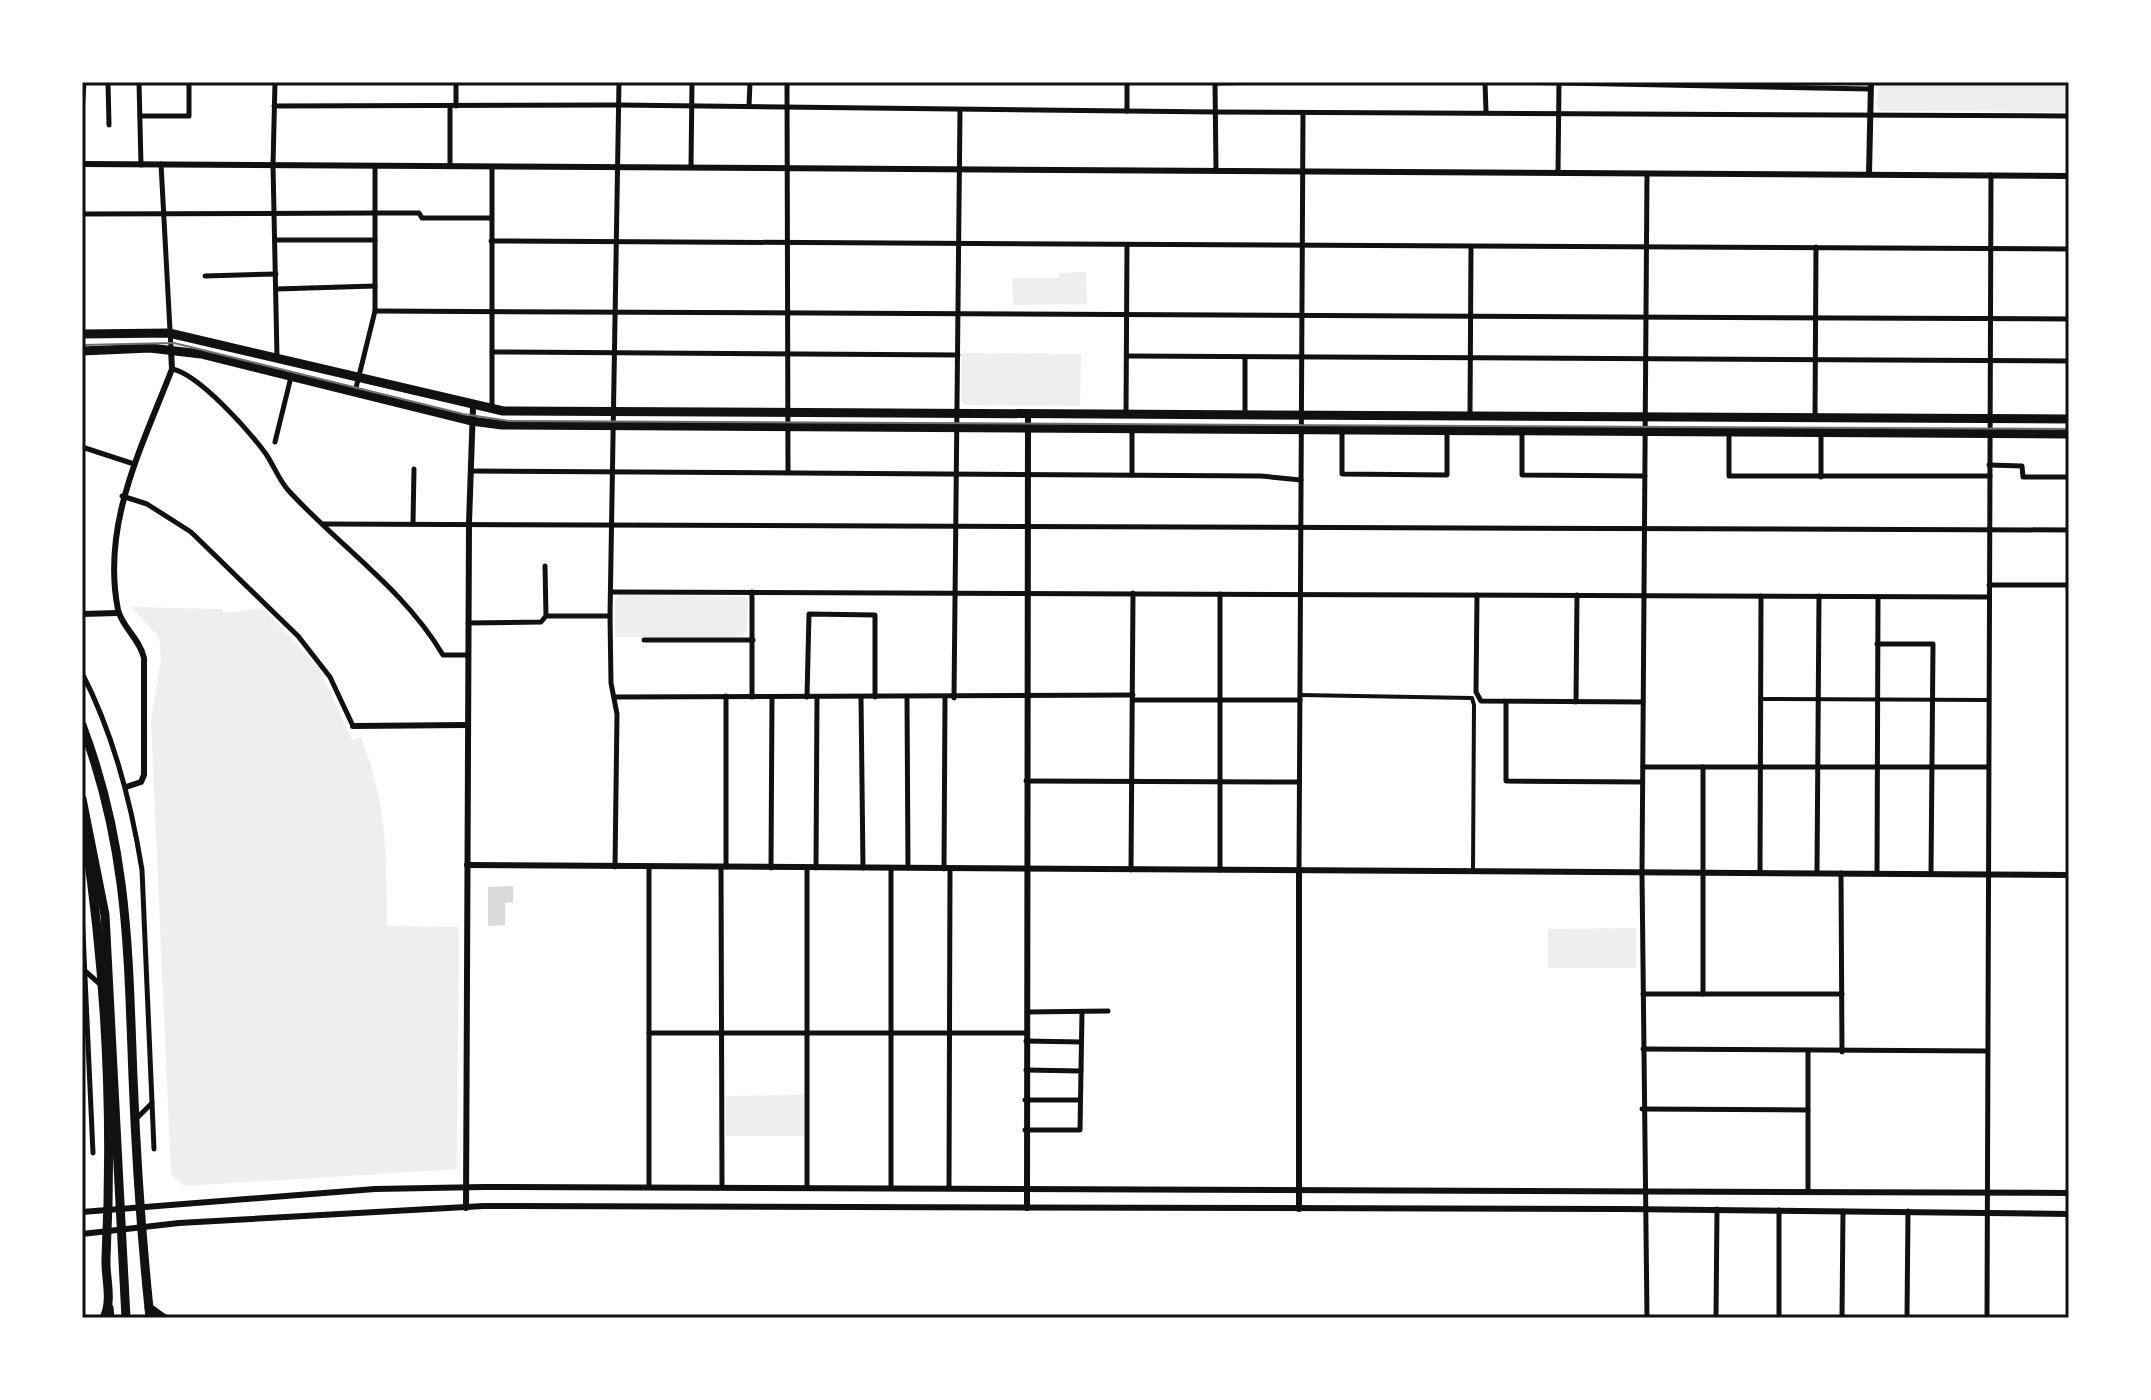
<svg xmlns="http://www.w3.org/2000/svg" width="2151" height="1400" font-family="Jost,sans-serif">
<rect width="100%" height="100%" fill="#fff"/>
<g fill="#eee">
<polygon points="1879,82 2069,82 2069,112 1881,111 1877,107"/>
<polygon points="1086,272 1087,304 1013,305 1012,278 1058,278 1059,273"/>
<polygon points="962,353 1081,354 1080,406 966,405 962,402"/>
<polygon points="620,595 744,596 748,600 747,630 742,637 615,637 615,600"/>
<path d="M131,607L222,609L223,613L263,608L319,668L352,740L361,737C388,808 386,852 387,926L459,927L457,1169L184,1186L171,1174L151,720L161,659L159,637Z"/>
<polygon points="1636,928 1636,968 1548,968 1548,929"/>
<polygon points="804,1095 804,1136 726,1136 726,1096"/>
</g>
<polygon fill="#d9d9d9" points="513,886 513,902 505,903 505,925 488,926 488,887"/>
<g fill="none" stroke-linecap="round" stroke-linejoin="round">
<g stroke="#111" stroke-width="4">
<polyline points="1300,695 1472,698 1474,705 1473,871"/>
<polyline points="1760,699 1988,700"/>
</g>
<g stroke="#111" stroke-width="5">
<polyline points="108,82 109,125"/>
<polyline points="139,82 141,165"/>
<polyline points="275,82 273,165 277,357"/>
<polyline points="787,82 788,472"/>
<polyline points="1215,82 1216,170"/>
<polyline points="1485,82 1486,111"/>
<polyline points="1513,82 1869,89"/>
<polyline points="1215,83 1279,82"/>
<polyline points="274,106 619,105 1215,112 2069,116"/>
<polyline points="456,106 456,82"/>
<polyline points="749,106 750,82"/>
<polyline points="1127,111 1127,82"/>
<polyline points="82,114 84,82"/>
<polyline points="140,116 189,116 189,82"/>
<polyline points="161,164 171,349"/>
<polyline points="450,166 450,108"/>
<polyline points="691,167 692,82"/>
<polyline points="1558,173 1559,83"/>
<polyline points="82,214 375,213 419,213 422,218 491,218"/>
<polyline points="276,240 375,240"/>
<polyline points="491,241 2069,249"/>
<polyline points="205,276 276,274"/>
<polyline points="276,289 375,286"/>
<polyline points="375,311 2069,319"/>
<polyline points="492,352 958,355"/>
<polyline points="1127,356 2069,361"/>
<polyline points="1245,357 1245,415"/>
<path d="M172,369C199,374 249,431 266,454C274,466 279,480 288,490C339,546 404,589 443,655H468"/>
<polyline points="355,392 375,311 375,166"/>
<polyline points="492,410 492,167"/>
<polyline points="1126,415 1127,245"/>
<polyline points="1470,415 1471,247"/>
<polyline points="1815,418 1816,247"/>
<polyline points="1342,431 1342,474 1447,475 1447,431"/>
<polyline points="1522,432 1522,475 1645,476"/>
<polyline points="1729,434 1729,476 1990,476"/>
<polyline points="1821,434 1821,477"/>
<polyline points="275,442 291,377"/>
<polyline points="82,447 134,464"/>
<polyline points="1989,465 2022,466 2023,477 2069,477"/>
<polyline points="471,471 1261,476 1301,480"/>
<polyline points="1132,475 1132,430"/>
<polyline points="122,496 147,504 191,532 298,636 330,677 353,726"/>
<polyline points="413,523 414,469"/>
<polyline points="323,524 2069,530"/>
<polyline points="545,566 546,616"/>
<polyline points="1989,585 2069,585"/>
<polyline points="611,592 1989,597"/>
<polyline points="1220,594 1220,870"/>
<polyline points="1477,595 1476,692 1481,701 1643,702"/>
<polyline points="468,623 541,622 546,616 610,616"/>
<polyline points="644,640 753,640"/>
<polyline points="1877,644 1933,644 1931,874"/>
<path d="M82,673C114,735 131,801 142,870L154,1149"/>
<polyline points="614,697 1133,695"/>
<polyline points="752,697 752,592"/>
<polyline points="807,697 809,614 875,615 875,697"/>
<polyline points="861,697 863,868"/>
<polyline points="907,697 908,868"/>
<polyline points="954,698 960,110"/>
<polyline points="1133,700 1300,700"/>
<polyline points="1506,702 1506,781 1642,782"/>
<polyline points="1576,702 1577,595"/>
<polyline points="1643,767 1988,767"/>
<polyline points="1026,781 1299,782"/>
<polyline points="615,867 617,714 611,683 610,616 619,82"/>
<polyline points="721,867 722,1187"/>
<polyline points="726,867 726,696"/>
<polyline points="771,868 772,697"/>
<polyline points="807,868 807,1187"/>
<polyline points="816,868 817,697"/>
<polyline points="944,869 945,698"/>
<polyline points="1131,870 1133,593"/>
<polyline points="1299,870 1303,113"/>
<polyline points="1760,873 1761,596"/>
<polyline points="1817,873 1819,596"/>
<polyline points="1841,873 1842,1052"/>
<polyline points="1877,874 1878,597"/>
<polyline points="82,911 93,1153"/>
<polyline points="85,971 101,985"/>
<polyline points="1643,994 1842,994"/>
<polyline points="1703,994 1703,767"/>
<polyline points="1027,1012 1108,1011"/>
<polyline points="649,1033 1026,1033"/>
<polyline points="1026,1041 1081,1042"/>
<polyline points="1643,1049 1986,1051"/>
<polyline points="1808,1052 1808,1191"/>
<polyline points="1026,1070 1081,1071"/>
<polyline points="1025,1100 1080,1100"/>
<polyline points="1642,1109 1808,1110"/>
<polyline points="136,1119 152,1103"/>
<polyline points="1025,1130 1080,1130 1082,1012"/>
<polyline points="649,1186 649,868"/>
<polyline points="891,1187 891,868"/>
<polyline points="949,1188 950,869"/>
<polyline points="1779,1210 1779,1318"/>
<polyline points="1647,1318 1642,874 1647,174"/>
<polyline points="1716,1318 1717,1209"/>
<polyline points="1842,1318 1843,1211"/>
<polyline points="1907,1318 1908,1211"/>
<polyline points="1987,1318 1991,175"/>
</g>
<g stroke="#111" stroke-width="6">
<polyline points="82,164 2069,176"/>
<polyline points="1869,174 1871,82"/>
<polyline points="82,614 118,613"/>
<polyline points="353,726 468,725"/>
<path d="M126,787L141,782L144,775V658C140,639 122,627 118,610C101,524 142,447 172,369L171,349"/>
<polyline points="467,865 2069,875"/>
<polyline points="1299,870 1299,1209"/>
<polyline points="466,1208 469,523 473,407"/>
<polyline points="1027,1208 1028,414"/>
<polyline points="82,1212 375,1189 484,1187 2069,1193"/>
<polyline points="82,1234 179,1223 484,1206 1622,1209 2069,1214"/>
</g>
<g stroke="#111" stroke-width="9">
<polyline points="82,334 169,333 503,411 2069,419"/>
<polyline points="82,351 150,348 201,354 471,421 502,425 2069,434"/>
<path d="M82,725C128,847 128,949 133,1077C136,1154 141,1231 149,1308L163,1318"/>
<path d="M85,835C106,974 113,1117 106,1258C105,1278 113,1299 104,1318"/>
</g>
<g stroke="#111" stroke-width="9">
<polyline points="82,799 105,915 126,1318"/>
<polyline points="109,1308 110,1318"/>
<polyline points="149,1308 150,1318"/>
</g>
<polyline stroke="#707070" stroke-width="2" points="82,345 174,343 463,414 509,421 2069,429"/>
</g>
<rect width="2151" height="1400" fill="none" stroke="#ffffff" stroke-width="168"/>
<rect x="84" y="84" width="1983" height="1232" fill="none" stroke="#111" stroke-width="3"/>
</svg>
